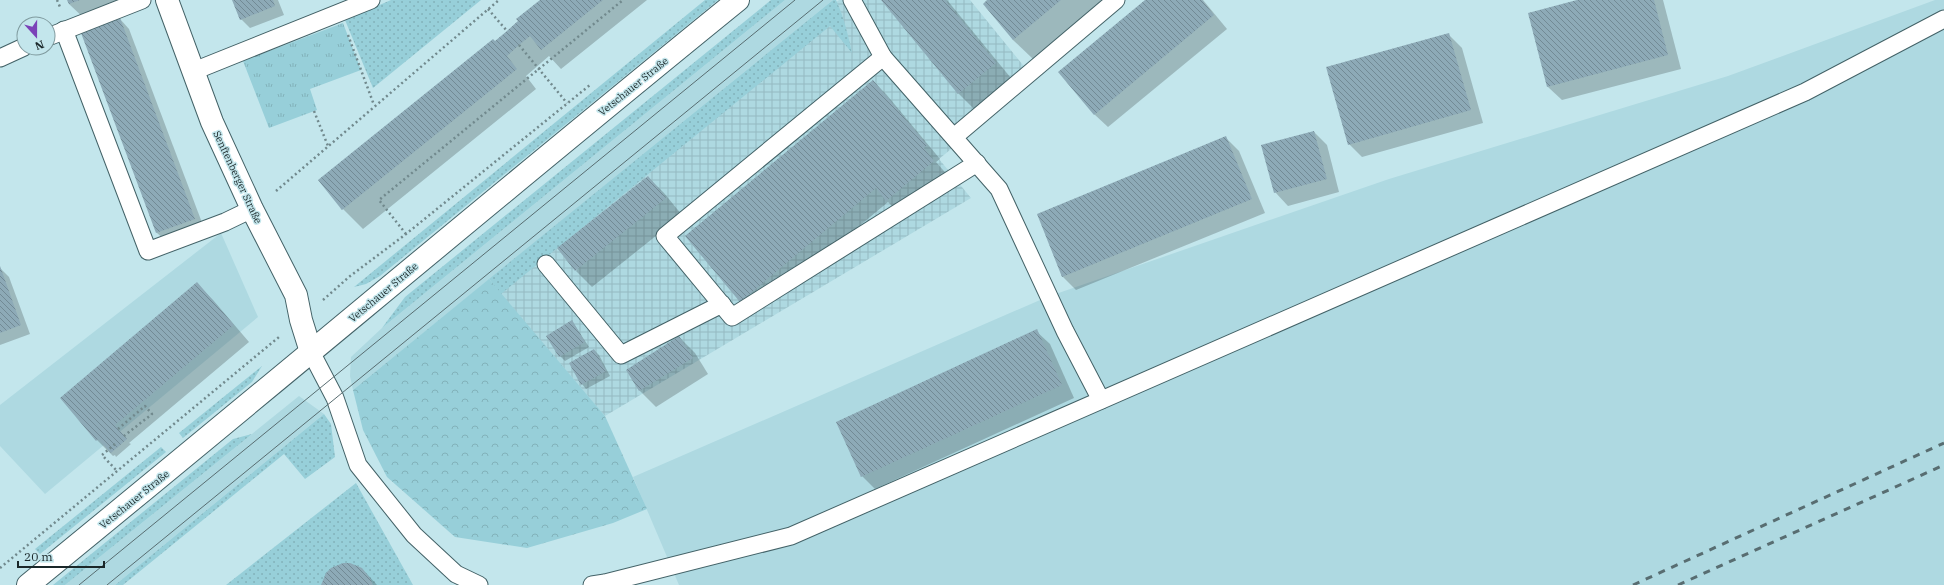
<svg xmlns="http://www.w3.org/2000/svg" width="1944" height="585" font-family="'IBM Plex Serif',serif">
<defs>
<pattern id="industrial-grid" width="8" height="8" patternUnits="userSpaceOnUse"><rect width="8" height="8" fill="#aed9e1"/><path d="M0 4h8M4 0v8" fill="none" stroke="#95bac1"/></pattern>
<pattern id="grass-dots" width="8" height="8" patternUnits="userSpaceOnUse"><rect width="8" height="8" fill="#97cfd9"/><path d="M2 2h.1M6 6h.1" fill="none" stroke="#82b2ba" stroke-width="1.8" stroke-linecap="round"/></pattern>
<pattern id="forest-crowns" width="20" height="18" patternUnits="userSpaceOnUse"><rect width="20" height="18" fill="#97cfd9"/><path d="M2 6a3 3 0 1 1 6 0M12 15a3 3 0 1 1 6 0" fill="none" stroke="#82b2ba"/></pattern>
<pattern id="park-tufts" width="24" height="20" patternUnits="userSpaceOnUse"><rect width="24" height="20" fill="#97cfd9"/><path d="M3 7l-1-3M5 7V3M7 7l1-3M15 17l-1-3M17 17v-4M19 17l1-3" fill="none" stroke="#82b2ba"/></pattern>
<pattern id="building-back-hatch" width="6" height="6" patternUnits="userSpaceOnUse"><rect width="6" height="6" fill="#8daab7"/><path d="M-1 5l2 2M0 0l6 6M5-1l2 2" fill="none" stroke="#728a95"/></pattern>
</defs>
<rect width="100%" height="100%" fill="#c3e6ec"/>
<g fill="#aed9e1">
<polygon points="785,0 833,0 353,390 350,376 351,357 382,328"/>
<polygon points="1935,0 1944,0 1944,585 679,585 633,477 1047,297 1389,179 1728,76"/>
<polygon points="221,233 258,317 45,494 0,446 0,405"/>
<polygon points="299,396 324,414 115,585 65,585"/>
</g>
<polygon fill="url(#industrial-grid)" points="839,0 970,0 1035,80 939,159 971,198 605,416 492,284"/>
<g fill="url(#grass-dots)">
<polygon points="391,0 481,0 373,88 345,20"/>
<polygon points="705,0 718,0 380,276 366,284 354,287"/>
<polygon points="771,0 785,0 382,328 405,297"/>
<path d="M833,0H836C844,17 848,35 852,53L830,26L501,294L489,279Z"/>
<polygon points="262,366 252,382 183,438 179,433"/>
<polygon points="324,414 331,424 335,457 305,479 284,454 123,585 115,585"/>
<polygon points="252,434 65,585 53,585 233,439"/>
<polygon points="161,447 166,452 40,554 35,549"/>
<polygon points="356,483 413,585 226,585"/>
</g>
<polygon fill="url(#forest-crowns)" points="489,279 605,416 647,509 613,523 527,548 455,537 387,477 363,430 353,390"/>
<polygon fill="url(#park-tufts)" points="343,23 361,70 310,89 317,110 269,128 243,61"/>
<g fill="#0003">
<polygon points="68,0 132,0 86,20 69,4"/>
<polygon points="233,0 278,0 284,15 250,28 241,19"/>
<polygon points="542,0 647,0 561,69 549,56 526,76 536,89 363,229 343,209 320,180 495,42"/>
<polygon points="882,0 947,0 1015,83 978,113 959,94"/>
<polygon points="989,0 1105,0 1033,59 1013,40"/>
<polygon points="1146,0 1203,0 1227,29 1108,127 1094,114"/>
<polygon points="1581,0 1663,0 1681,69 1562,100 1548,87 1529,14"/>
<polygon points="120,19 129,29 204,228 167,242 157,233 82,33"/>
<polygon points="1449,35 1462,48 1483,123 1362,157 1349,144"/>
<polygon points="873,81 886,94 940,159 936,162 950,178 903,217 888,202 754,314 740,301"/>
<polygon points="1314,132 1327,145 1339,192 1288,206 1275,192"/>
<polygon points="1226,138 1239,151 1265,213 1076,290 1063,277 1038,215"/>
<polygon points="648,177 664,193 682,215 592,287 576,271"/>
<polygon points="0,268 9,277 30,334 0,345"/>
<polygon points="197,284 213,300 249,342 129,443 131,444 116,457 115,455 113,456 97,440 61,398"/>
<polygon points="572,321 589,347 565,361 560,356"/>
<polygon points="1036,331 1050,344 1074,398 875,489 862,476"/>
<polygon points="679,337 695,353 708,374 656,407 640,391 627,370"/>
<polygon points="594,350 599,355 610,376 586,389 582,384"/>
<polygon points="356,566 366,573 377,585 322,585"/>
</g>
<g fill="url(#building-back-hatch)">
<polygon points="67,0 80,0 69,4"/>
<polygon points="232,0 273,0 275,6 240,20"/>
<polygon points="540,0 603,0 541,50 530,36 519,45 507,56 517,69 342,210 318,180 493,39 495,41 507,31 518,21 516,19"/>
<polygon points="881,0 945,0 996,63 958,94"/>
<polygon points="987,0 1061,0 1013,40 983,4"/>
<polygon points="1145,0 1202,0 1214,15 1094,115 1058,72"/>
<polygon points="1577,0 1654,0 1668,55 1547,87 1528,13"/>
<polygon points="120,18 195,219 156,233 81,33"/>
<polygon points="1449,33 1471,110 1348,145 1326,67"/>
<polygon points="873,80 927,145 924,148 934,161 886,201 876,188 740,302 685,236"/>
<polygon points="1314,131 1327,179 1274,193 1261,145"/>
<polygon points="1226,136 1252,199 1062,277 1037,214"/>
<polygon points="648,176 666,198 575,271 557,248"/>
<polygon points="0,266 21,325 0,333"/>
<polygon points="197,282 234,325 115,425 127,439 111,453 98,439 96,441 60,398"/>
<polygon points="572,320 585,342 559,357 546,336"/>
<polygon points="1037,329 1062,385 861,477 836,422"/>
<polygon points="679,336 693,358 639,391 626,370"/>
<polygon points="594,349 606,371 581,385 569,363"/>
<polygon points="343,563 350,563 362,568 370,578 373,585 321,585 326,573 331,568"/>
</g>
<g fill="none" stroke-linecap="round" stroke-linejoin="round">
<g stroke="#436267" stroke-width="19">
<g id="lane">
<polyline points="852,0 883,57 999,189 1065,331 1101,400"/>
<polyline points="64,30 148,251 225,222 252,209"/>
<polyline points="48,37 142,0"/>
<polyline points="883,57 665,236 732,317 977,163"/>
<polyline points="0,58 24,47"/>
<polyline points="194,71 371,0"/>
<polyline points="954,137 1116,0"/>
<polyline points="546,264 621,355 722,304"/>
<polyline points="311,352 335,398 358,465 414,535 456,574 479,585"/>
<polyline points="592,585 605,583 791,536 1805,92 1944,19"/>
</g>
</g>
<g stroke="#436267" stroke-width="24">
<g id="secondary">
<polyline points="167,0 212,122 252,209 296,295 301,320 311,352"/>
<path d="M28,585C266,391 500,193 738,0"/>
</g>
</g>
<g stroke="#71898d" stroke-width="2.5" stroke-dasharray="2 3" stroke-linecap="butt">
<polyline points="57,0 60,7"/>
<polyline points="488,9 507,31"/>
<polyline points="348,35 374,105"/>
<polyline points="519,45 567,103"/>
<polyline points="314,111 328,146"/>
<polyline points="276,191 499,0"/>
<polyline points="406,234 379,200 623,0"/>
<polyline points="323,300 349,277 406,234 590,85"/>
<polyline points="118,429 145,406 152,414 124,436"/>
<polyline points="115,444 102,455 117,471"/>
<polyline points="0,568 279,337"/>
</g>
<use href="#lane" stroke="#fff" stroke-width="17"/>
<use href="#secondary" stroke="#fff" stroke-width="22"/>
<g stroke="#586d71" stroke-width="1">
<polyline points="79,585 795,0"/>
<polyline points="107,585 823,0"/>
</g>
<g stroke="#586d71" stroke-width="3" stroke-dasharray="7 7" stroke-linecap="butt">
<polyline points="1633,585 1944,443"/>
<polyline points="1678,585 1944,465"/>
</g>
</g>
<g text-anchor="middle" stroke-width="3" stroke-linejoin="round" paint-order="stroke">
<g font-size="10" fill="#1a2729" stroke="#c3e6ec">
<text transform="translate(633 86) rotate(-39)" y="4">Vetschauer Straße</text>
<text transform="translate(238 177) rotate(65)" y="4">Senftenberger Straße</text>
<text transform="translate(383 292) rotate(-40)" y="4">Vetschauer Straße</text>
<text transform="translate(134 499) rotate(-39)" y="4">Vetschauer Straße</text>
</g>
</g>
<g transform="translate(36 36) rotate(159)"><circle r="19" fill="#c3e6ec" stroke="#7f9a9e"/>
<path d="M0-3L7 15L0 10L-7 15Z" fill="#7b42b8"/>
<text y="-6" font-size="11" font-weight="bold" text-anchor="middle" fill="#1a2729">N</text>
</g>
<path d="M18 561v6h86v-6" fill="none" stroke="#1a2729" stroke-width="2"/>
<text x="24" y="561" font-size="12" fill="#1a2729" stroke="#c3e6ec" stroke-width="3" paint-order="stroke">20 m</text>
</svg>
